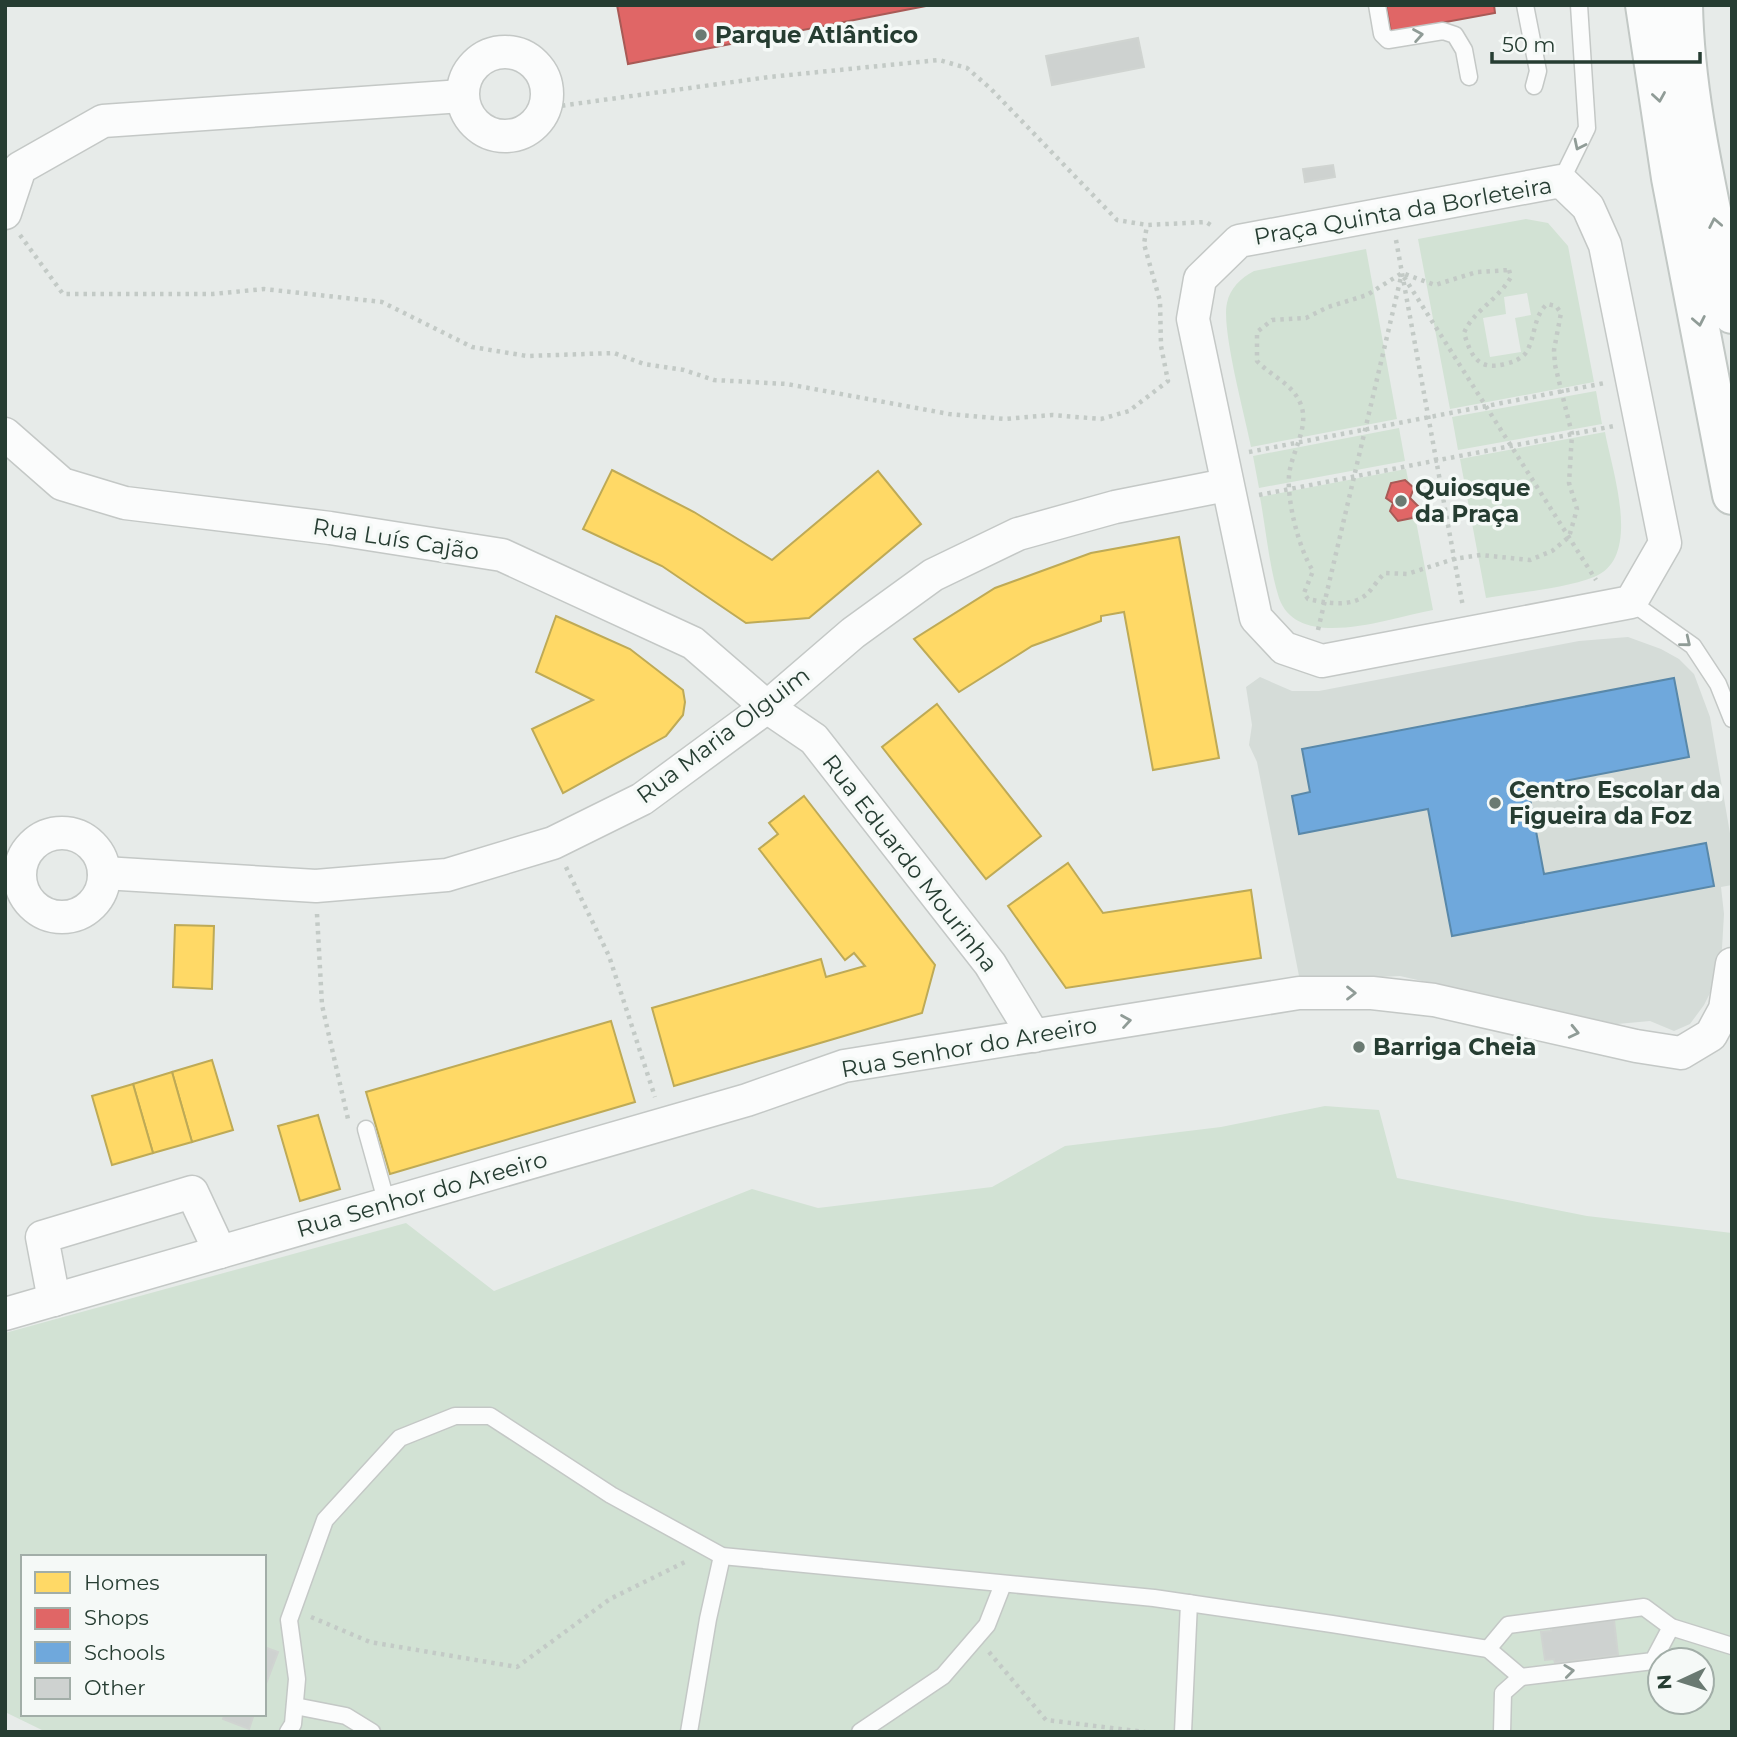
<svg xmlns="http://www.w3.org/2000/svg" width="1737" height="1737" font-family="Montserrat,sans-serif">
<rect width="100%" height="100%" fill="#e7ebe9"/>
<polygon fill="#d5dcd8" points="1628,637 1661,649 1679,659 1694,674 1710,717 1732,845 1732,885 1721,887 1724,914 1722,948 1715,983 1704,1005 1690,1024 1674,1031 1650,1021 1617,1024 1599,1021 1400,976 1300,981 1257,762 1249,745 1252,725 1246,687 1260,677 1292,691 1319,691 1579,641"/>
<g fill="#d2e2d4" fill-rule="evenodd">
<path d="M1526,219L1548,223L1568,246L1594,382L1450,409L1418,239ZM1527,293L1531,315L1515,318L1521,352L1490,357L1483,318L1506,314L1504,297Z"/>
<path d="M1366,249L1397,419L1251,447C1245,416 1221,329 1227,303C1230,288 1241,278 1254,271Z"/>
<polygon points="1596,391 1602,424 1458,450 1452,417"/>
<polygon points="1399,428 1405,461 1259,488 1253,456"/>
<path d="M1605,432C1612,471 1643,558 1594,577C1563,589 1519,592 1486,598L1460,459Z"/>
<path d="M1406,469L1433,610C1392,617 1298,653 1279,598C1269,566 1266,530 1260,497Z"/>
<path d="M1325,1106L1379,1110L1397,1178L1587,1216L1732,1233V1732H46L5,1712V1333L406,1223L494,1291L752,1189L818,1208L992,1187L1065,1146L1221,1127ZM23,1557H264V1714H23ZM1660,1660H1702V1702H1660Z"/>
</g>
<g fill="#ffd966" stroke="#beaa56" stroke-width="2">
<polygon points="612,470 694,512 772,560 878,471 921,524 809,618 746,623 662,566 583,529"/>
<polygon points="1179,537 1219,758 1153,770 1124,612 1101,616 1101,621 1032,646 959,692 914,639 995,588 1091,553"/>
<polygon points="556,616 630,649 683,690 685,702 683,715 666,736 563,793 532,729 593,700 536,672"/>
<polygon points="937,704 1041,836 986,879 882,747"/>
<polygon points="804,796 935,965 922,1013 674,1086 652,1008 821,959 826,977 865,966 854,953 845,960 759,849 778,834 769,823"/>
<polygon points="1068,863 1103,913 1251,890 1261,958 1066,988 1008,906"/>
<polygon points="175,925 214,926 212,989 173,987"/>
<polygon points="611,1021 635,1102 390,1174 366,1092"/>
<polygon points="212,1060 233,1130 192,1142 172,1072"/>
<polygon points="172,1072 192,1142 153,1153 133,1084"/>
<polygon points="133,1084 153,1153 112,1165 92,1096"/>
<polygon points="318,1115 340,1189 300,1201 278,1126"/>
</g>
<g fill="#e06666" stroke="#a85a56" stroke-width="2">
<polygon points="617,5 931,5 628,64"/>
<polygon points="1386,5 1494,5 1495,13 1391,32"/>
<polygon points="1405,480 1414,488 1410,498 1418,506 1412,518 1398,521 1390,511 1393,503 1386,498 1391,483"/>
</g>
<polygon fill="#6fa8dc" stroke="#5988a9" stroke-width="2" points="1674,678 1689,757 1528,788 1544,874 1706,843 1714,886 1452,936 1428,809 1299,834 1292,796 1310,792 1302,749"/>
<g fill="#ced2d0" stroke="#d0d4d1" stroke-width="2">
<polygon points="1138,38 1144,67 1052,85 1046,56"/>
<polygon points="1333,165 1335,177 1305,182 1303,169"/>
<polygon points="1614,1620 1618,1655 1555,1663 1554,1659 1545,1660 1541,1632 1551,1631 1551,1628"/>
<polygon points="264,1647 278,1652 264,1689"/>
<polygon points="225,1714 254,1714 249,1729 223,1719"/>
</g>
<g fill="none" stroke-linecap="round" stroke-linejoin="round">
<g stroke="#c4c8c6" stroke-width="19">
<g id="lane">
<polyline points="1377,5 1382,34 1388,40 1443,31 1455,35 1464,50 1469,77"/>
<polyline points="1525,5 1538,71 1534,86"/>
<polyline points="1561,181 1587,128 1579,5"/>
<polyline points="1631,602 1693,646 1718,684 1732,719"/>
<polyline points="366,1129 387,1204"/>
<polyline points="1488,1649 1508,1625 1644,1607 1671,1627 1732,1646"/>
<polyline points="295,1706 346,1716 372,1732"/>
<polyline points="288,1732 293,1724 297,1679 289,1620 325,1520 400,1438 455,1416 490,1416 611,1495 722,1556 1154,1598 1332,1624 1488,1649 1521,1677 1653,1661 1671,1627"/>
<polyline points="689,1732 708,1619 722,1556"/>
<polyline points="860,1732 943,1676 987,1625 1003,1584"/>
<polyline points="1183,1732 1189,1603"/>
<polyline points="1502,1732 1503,1693 1521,1677"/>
</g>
</g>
<g stroke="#c4c8c6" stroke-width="35">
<g id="street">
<circle cx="505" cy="94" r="42"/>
<polygon points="1561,181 1588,207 1605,245 1665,543 1631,602 1322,661 1284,648 1256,618 1193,319 1200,279 1239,241"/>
<polyline points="5,213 20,168 103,121 462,96"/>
<polyline points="5,434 62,484 125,503 330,528 502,555 693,643 767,707 814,739 990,964 1034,1036"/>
<circle cx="62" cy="875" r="42"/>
<polyline points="104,873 316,886 447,875 553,843 642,799 767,707 853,633 933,575 1018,534 1115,507 1226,485"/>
<polyline points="54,1300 42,1237 192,1192 220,1252"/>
<polyline points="5,1314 747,1100 844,1066 1299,993 1372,993 1434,1000 1636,1046 1681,1053 1711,1035 1725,1009 1732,964"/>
</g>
</g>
<g stroke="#c2c8c5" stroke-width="42">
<g id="secondary">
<polyline points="1645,5 1671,178 1732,495"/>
<path d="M1683,5C1685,108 1713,212 1732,314"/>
</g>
</g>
<g stroke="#c3cac6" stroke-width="4.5" stroke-dasharray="3.5 5" stroke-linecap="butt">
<polyline points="545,108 769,77 939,60 967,68 991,89 1117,220 1147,225 1206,222 1214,227"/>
<polyline points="20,235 63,294 213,294 264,289 382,302 472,347 527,356 614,353 644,364 684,370 714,380 787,384 949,414 1004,419 1052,415 1101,419 1129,411 1168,381 1161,346 1160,301 1144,244 1147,225"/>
<polyline points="1396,240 1463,607"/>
<path d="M1509,270L1511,277C1497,301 1472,312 1464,333C1471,356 1478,371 1505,364C1513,362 1519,360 1525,354C1536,339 1532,318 1547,304L1556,306L1561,313L1554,350L1555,365L1572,434L1569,483L1577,509L1569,537L1552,551L1530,560L1481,555L1454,559L1407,574L1385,573C1378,579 1373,588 1367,594C1351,608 1326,603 1308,599L1304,593L1313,571C1299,549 1287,502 1289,476C1291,450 1314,423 1297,397C1288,382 1269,374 1257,361V332L1272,320L1306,318L1328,307L1367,295L1402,273L1435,285L1477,272Z"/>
<polyline points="1404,277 1596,580"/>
<polyline points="1249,452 1605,383"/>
<polyline points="1259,495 1614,426"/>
<polyline points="1318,630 1401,277"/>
<polyline points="566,867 609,956 655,1097"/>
<polyline points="317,914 322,1005 348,1119"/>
<polyline points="311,1617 370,1642 517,1667 610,1599 687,1561"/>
<polyline points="989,1652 1046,1720 1145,1732"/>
</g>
<use href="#lane" stroke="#fbfcfc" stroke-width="16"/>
<use href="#street" stroke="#fbfcfc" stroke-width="32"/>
<use href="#secondary" stroke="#fbfcfc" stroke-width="38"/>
</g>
<defs><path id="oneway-chevron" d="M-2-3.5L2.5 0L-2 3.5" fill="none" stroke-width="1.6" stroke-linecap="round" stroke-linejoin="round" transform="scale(1.75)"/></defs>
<g stroke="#909c97">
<use href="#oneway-chevron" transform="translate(1418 35) rotate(-10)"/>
<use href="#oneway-chevron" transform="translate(1659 97) rotate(81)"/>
<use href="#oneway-chevron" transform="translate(1579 145) rotate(116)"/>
<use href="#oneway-chevron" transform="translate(1715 223) rotate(-101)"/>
<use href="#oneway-chevron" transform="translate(1699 321) rotate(79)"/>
<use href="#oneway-chevron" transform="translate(1686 642) rotate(39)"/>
<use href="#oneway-chevron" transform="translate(1351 993)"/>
<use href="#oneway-chevron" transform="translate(1126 1021) rotate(-9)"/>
<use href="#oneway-chevron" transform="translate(1574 1032) rotate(13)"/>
<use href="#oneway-chevron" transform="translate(1569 1671) rotate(-7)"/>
</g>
<g fill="#6a7a72" stroke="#f5f9f7" stroke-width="2.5">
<circle cx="701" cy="35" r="7"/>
<circle cx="1401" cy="501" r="7"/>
<circle cx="1495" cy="803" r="7"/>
<circle cx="1359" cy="1047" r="7"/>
</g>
<g text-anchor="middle" stroke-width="7" stroke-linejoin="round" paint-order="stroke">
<g font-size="23" font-weight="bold" fill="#263d32" stroke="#f5f9f7" text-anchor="start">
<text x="715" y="43">Parque Atlântico</text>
<text x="1415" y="496">Quiosque<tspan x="1415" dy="26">da Praça</tspan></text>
<text x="1509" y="798">Centro Escolar da<tspan x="1509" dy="26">Figueira da Foz</tspan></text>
<text x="1373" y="1055">Barriga Cheia</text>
</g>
<g font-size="23" fill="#263d32" stroke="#f5f9f7">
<text transform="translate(1403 211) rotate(-10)" y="8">Praça Quinta da Borleteira</text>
<text transform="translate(396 539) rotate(9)" y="8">Rua Luís Cajão</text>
<text transform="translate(723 735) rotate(-37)" y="8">Rua Maria Olguim</text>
<text transform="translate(910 863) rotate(52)" y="8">Rua Eduardo Mourinha</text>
<text transform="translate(969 1047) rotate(-10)" y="8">Rua Senhor do Areeiro</text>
<text transform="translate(422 1194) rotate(-16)" y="8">Rua Senhor do Areeiro</text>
</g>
</g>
<rect width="1737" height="1737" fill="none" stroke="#263d32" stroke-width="14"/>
<rect x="21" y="1555" width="245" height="161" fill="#f5f9f7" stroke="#a2aea8" stroke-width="2"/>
<rect x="35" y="1572" width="35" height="21" fill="#ffd966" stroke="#a2aea8" stroke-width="2"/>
<text x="84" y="1590" font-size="21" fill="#263d32">Homes</text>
<rect x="35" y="1608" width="35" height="21" fill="#e06666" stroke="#a2aea8" stroke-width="2"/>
<text x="84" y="1625" font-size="21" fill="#263d32">Shops</text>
<rect x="35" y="1642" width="35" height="21" fill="#6fa8dc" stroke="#a2aea8" stroke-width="2"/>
<text x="84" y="1660" font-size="21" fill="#263d32">Schools</text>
<rect x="35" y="1678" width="35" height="21" fill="#ced2d0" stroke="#a2aea8" stroke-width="2"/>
<text x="84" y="1695" font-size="21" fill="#263d32">Other</text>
<g transform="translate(1681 1681) rotate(266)"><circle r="33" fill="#f5f9f7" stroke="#a2aea8" stroke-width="2"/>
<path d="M0-5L12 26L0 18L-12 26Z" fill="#6a7a72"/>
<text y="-10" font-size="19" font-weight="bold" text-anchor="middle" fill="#263d32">N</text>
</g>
<path d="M1492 52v10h208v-10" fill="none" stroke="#263d32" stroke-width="3.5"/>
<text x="1502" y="52" font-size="21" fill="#263d32" stroke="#f5f9f7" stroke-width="5" paint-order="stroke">50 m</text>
</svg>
